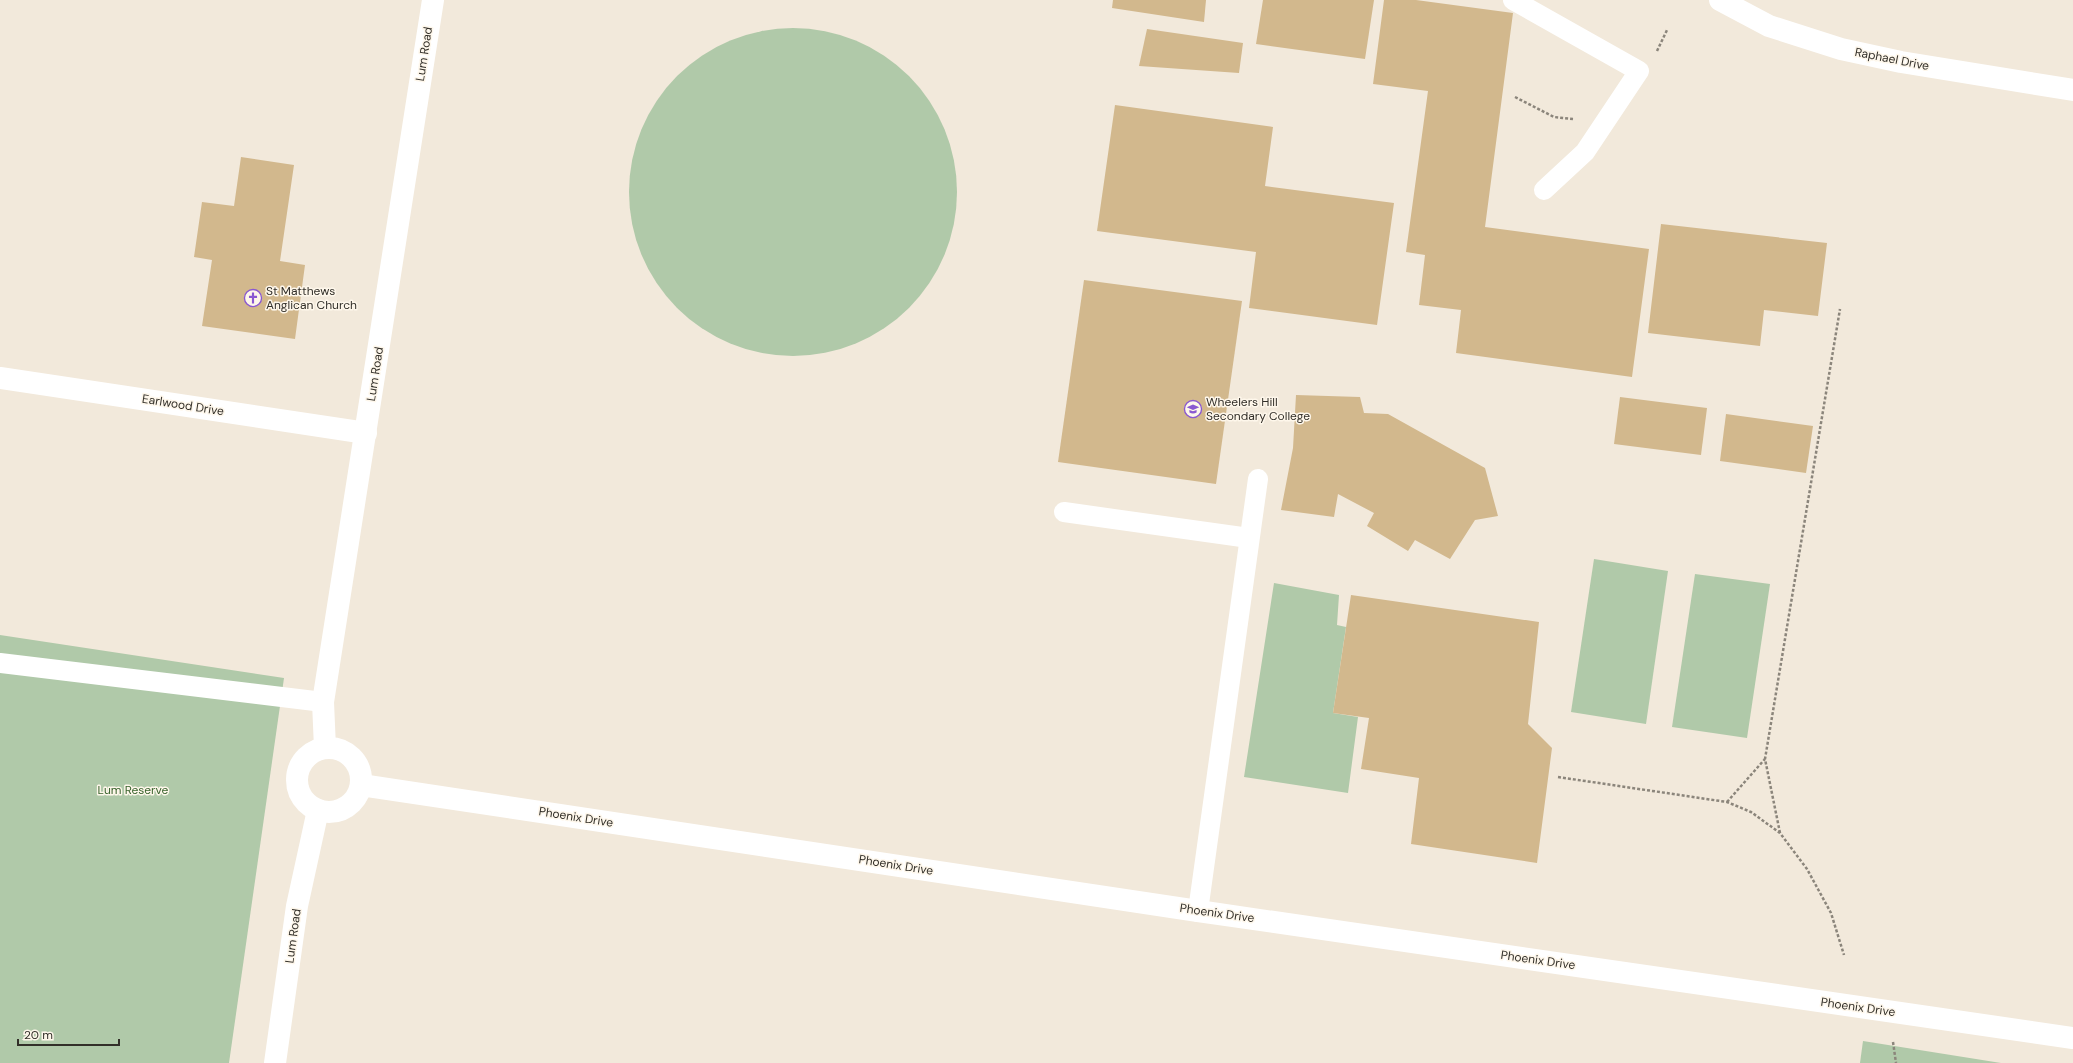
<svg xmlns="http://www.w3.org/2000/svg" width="2073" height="1063" font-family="'DM Sans',sans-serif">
<rect width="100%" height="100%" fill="#f2e9db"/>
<g fill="#b0c9a9">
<circle cx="793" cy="192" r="164"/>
<polygon points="1594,559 1668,571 1646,724 1571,712"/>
<polygon points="1695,574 1770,584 1747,738 1672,727"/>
<polygon points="1274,583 1339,595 1337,625 1346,627 1333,713 1358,717 1348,793 1244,777"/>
<polygon points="0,635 284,678 229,1063 0,1063"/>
<polygon points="1863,1041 2001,1063 1860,1063"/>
</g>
<g fill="#d2b88d">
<polygon points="1113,0 1206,0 1204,22 1112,8"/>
<polygon points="1263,0 1374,0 1365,59 1256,44"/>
<polygon points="1384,0 1416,0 1513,13 1485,227 1649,249 1632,377 1456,353 1461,310 1419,305 1425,255 1406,252 1428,91 1373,84"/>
<polygon points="1147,29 1243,43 1239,73 1139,66"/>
<polygon points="1115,105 1273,127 1265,186 1394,203 1377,325 1249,308 1256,252 1097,231"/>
<polygon points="241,157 294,165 280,261 305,265 295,339 202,326 212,260 194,257 202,202 234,206"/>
<polygon points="1661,224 1827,243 1818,316 1764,310 1760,346 1648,333"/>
<polygon points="1084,280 1242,301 1216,484 1058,462"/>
<polygon points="1296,395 1360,397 1364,413 1388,414 1485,468 1498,516 1475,520 1450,559 1415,540 1408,551 1367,526 1374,513 1338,494 1334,517 1281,510 1293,448"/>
<polygon points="1620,397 1707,408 1701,455 1614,444"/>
<polygon points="1726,414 1813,426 1806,473 1720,461"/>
<polygon points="1351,595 1539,622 1528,724 1552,748 1537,863 1411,844 1419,778 1361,769 1369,718 1333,713"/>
</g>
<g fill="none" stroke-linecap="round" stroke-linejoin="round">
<g stroke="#8b857b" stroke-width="2.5" stroke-dasharray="3 2" stroke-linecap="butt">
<polyline points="1657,51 1667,30"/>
<polyline points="1515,97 1554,117 1573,119"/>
<polyline points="1558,777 1727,802 1751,812 1780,833 1807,869 1831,913 1844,955"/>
<polyline points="1727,802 1765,759"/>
<polyline points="1780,833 1765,759 1840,309"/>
<polyline points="1893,1042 1896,1063"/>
</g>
<g stroke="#fff" stroke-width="20">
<polyline points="1513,0 1639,71 1585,152 1544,190"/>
<polyline points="1064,512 1249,538"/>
<polyline points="0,663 323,702"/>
<polyline points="1198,911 1258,479"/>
</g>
<g stroke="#fff" stroke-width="22">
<polyline points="1720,0 1769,26 1841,49 1901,62 2073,90"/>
<polyline points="0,378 366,433"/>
<polyline points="1198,911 2073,1038"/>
</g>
<g stroke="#fff" stroke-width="22">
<polyline points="325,748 323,702 433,0"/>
<circle cx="329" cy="780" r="32"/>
<polyline points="361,785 1198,911"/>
<polyline points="275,1063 297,906 318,810"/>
</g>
</g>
<defs>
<g id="church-ring" transform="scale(0.9)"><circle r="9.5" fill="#fef7eb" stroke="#8a58d1" stroke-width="1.5"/><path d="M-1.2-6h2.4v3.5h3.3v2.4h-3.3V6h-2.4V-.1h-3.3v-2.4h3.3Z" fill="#8a58d1"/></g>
<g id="school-ring" transform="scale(0.9)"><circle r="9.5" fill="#fef7eb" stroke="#8a58d1" stroke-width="1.5"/><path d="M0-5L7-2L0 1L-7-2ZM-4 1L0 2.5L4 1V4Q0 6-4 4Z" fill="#8a58d1"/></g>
</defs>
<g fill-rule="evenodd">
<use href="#church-ring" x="253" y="298"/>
<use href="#school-ring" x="1193" y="409"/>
</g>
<g text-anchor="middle" stroke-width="3" stroke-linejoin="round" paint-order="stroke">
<g font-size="12" fill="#322f29" stroke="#fef7eb">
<text transform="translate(424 54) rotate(-81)" y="4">Lum Road</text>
<text transform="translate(1892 59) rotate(11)" y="4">Raphael Drive</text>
<text transform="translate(375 374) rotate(-81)" y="4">Lum Road</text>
<text transform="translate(183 405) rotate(9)" y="4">Earlwood Drive</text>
<text transform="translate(576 817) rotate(9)" y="4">Phoenix Drive</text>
<text transform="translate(896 865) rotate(9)" y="4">Phoenix Drive</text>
<text transform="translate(1217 913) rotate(8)" y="4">Phoenix Drive</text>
<text transform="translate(293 936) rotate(-82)" y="4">Lum Road</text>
<text transform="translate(1538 960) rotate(8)" y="4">Phoenix Drive</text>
<text transform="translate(1858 1007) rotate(8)" y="4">Phoenix Drive</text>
</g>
<g font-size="12" fill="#322f29" stroke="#fef7eb" text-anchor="start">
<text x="266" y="295">St Matthews<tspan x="266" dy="14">Anglican Church</tspan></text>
<text x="1206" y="406">Wheelers Hill<tspan x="1206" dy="14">Secondary College</tspan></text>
</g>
<g font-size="12" fill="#39632d" stroke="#fef7eb">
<text x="133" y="794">Lum Reserve</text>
</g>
</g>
<path d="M18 1039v6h101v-6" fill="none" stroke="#322f29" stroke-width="2"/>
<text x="24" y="1039" font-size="12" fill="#322f29" stroke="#fef7eb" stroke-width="3" paint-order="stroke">20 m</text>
</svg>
